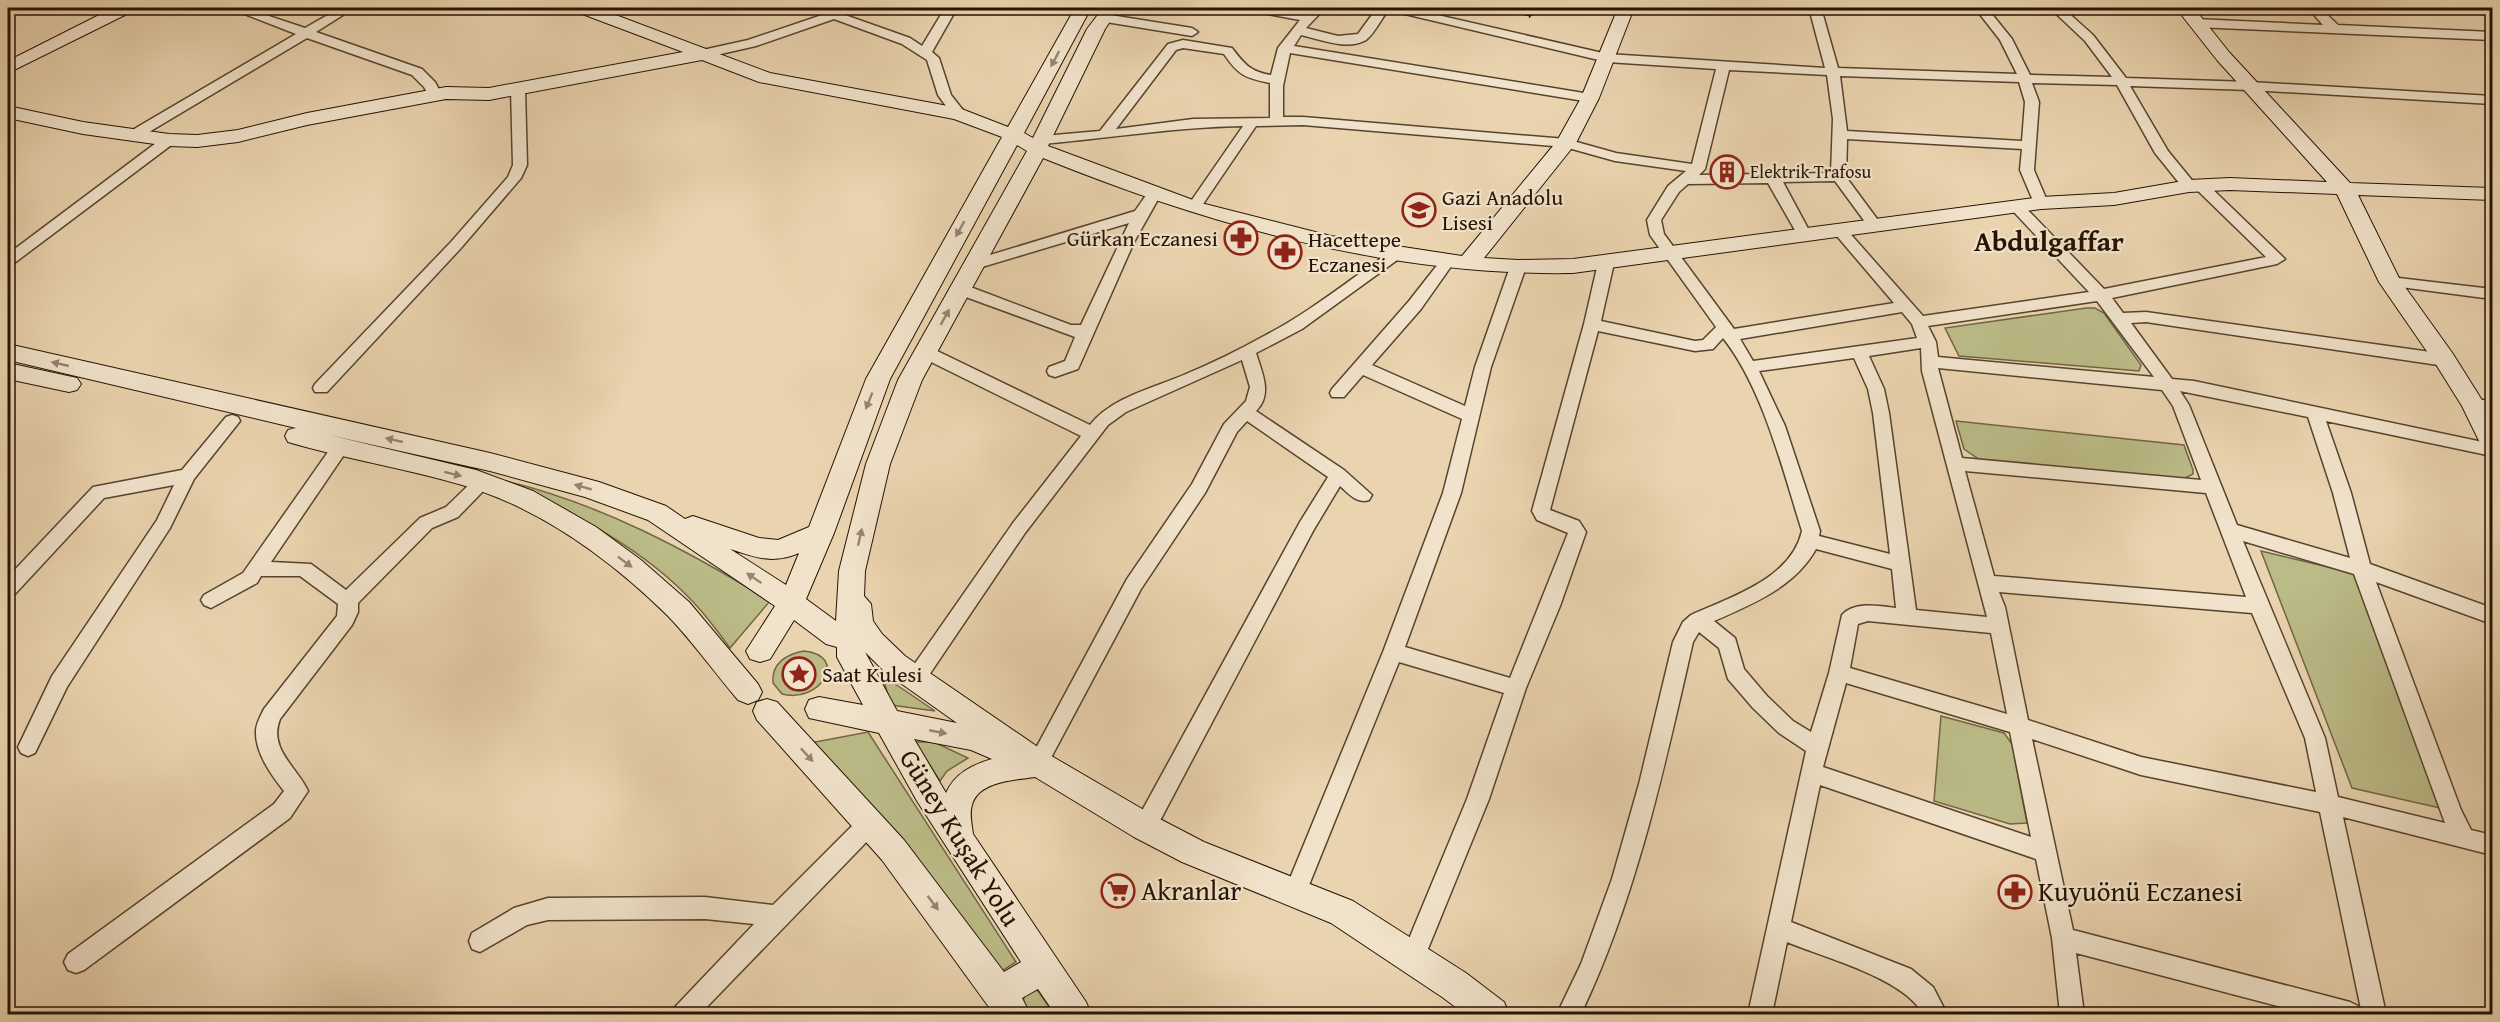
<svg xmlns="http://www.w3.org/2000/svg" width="2500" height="1022" font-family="'Gentium Book Plus',serif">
<rect width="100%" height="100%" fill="#ead4af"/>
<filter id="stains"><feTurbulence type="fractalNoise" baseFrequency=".00333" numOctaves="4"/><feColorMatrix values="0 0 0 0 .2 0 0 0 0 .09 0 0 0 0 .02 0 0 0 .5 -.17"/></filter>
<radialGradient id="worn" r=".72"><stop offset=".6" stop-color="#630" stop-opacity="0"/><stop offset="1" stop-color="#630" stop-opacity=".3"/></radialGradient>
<g fill="#bbbb87" stroke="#706744" stroke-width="1.5">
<polygon points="2086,308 2095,308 2104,313 2141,365 2139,371 1959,356 1945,328"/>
<polygon points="1956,421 2184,445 2193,470 2193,474 2183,479 1980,460 1964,449"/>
<path d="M506,481C601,504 687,550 770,601L730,648C719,633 708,618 695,604C645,549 573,513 506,481Z"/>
<polygon points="2261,551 2357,574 2440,808 2352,788"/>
<path d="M804,651C850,656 820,704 782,694L773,683C771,663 787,654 804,651Z"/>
<polygon points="882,675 935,711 891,705"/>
<polygon points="1941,716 2004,733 2012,744 2027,823 2010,824 1934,801"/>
<polygon points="868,732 1016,962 1002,971 810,743"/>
<polygon points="915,742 934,742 968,758 947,771 940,781"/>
<polygon points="1036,988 1054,1014 1025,1014 1021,1008 1026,992"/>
</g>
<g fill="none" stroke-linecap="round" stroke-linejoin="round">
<g stroke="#57432d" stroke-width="3">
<g id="street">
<polygon points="229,8 245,8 305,28 340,8 354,8 316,32 422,69 435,82 442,95 440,98 430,98 424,87 412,75 307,38 139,138 129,138 127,135 129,132 296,34"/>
<polygon points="808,8 844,10 845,15 910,38 922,46 945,8 957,8 932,52 939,58 951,95 966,114 959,118 954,117 938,95 927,60 902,44 834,19 756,46 703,58 697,54 698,51 748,40 822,15"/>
<path d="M1251,8H1273L1306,14L1313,8H1325L1306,28L1338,36L1358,34L1377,8H1407L1607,54L1825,68L1809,8H1821L1838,68L2017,74L2000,40L1975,8H1987L2012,39L2030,75L2112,77L2085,41L2050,8H2063L2093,35L2126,78L2250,82L2492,96V104L2250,90L2130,86L2168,151L2195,184L2201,182L2206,183L2285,259L2277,264L2112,298L2123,313L2146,312L2445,354L2451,356L2453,360L2451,364L2445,366L2146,322L2131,323L2172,379L2194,381L2492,444V456L2326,421L2351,493L2370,564L2492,608V624L2376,582L2461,810L2471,830L2492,835V855L2343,817L2386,1014H2362L2320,812L2141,775L2032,739L2073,930L2350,1002L2358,1006L2362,1014H2308L2076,953L2084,1014H2060L2052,938L2036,859L1820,785L1791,922L1911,969L1933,987L1947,1014H1923C1904,978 1825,958 1787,942L1772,1014H1748L1806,751L1779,733L1753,708L1728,679L1719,648L1699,632L1693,642C1664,769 1637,896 1581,1014H1557L1581,964L1612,879L1639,784L1673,642L1683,622L1691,615C1731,597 1791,579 1802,531C1783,471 1763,388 1723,338L1713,349L1695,351L1598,331L1550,510L1579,521L1586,532L1560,606L1526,688L1489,799L1421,966L1413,969L1405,966L1401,958L1467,799L1504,693L1399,662L1303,900L1295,904L1287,900L1284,893L1383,652L1443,493L1462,419L1363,375L1344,397H1332L1330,393L1332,389L1409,301L1442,259L1447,257L1455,262L1452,265L1421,309L1372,365L1465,406L1475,367L1510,267L1518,262L1526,267L1491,367L1461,493L1405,647L1510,678L1568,533L1537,520L1532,511L1584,324L1598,263L1606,258L1614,263L1601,321L1695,341L1703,340L1716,327L1650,235L1647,220L1668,186L1686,171L1615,161L1565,147L1303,125L1256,126L1199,210L1194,211L1187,207L1243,126C1176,127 1110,138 1043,144L1036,140L1043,136L1100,131L1168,44L1183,40L1232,48C1244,64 1251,72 1271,75L1278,48L1300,20L1257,12ZM1388,10L1607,62L1716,69L1692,164L1616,153L1566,139L1303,117H1283V86L1290,53L1590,102L1597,98L1590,94L1294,46L1301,35C1319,39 1348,51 1366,40C1374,34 1382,18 1388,10ZM1183,48L1224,54C1238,75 1245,78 1270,83V118L1193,119L1116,129L1176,50ZM1729,70L1827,75L1833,119L1831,173L1699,175L1705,169ZM1840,76L2019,82L2025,102L2022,141L1847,131ZM2032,83L2117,85L2155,153L2184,189L2189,190L2195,188L2266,257L2104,289L2023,205L2018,204L2011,208L2013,211L2089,292L1923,316L1846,229H1836L1834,232L1836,235L1894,303L1734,329L1664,234L1661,220L1679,192L1688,184L1768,183L1800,239H1810L1812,236L1783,182L1835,181L1871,230H1881L1883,227L1846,177L1847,139L2022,149L2020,170L2034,203L2036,206H2046L2048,203L2034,170L2039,102ZM2097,301L2154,377L1938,357L1936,342L1928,326ZM1902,312L1912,324L1917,338L1753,361L1740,339ZM1921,348L1922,371L1987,617L1916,610L1889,413L1884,389L1869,356ZM1854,358L1868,389L1873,413L1890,554L1819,536L1820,531L1785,426L1759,371ZM1938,368L2162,390L2173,406L2201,480L1962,458ZM2180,391L2308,417L2333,493L2350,558L2237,525L2189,405ZM1965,471L2206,493L2246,597L1994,576ZM2243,541L2354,574L2445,823L2338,797L2325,738ZM1816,549L1892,569L1896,608C1880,606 1854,601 1842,615L1829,673L1811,732L1793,721L1767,696L1744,669L1735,638L1714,621C1752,604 1794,588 1816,549ZM1999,592L2252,613L2305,738L2316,792L2141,757L2028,720L2005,607ZM1868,621L1991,633L2007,714L1850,668L1858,624ZM1846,683L2010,732L2031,837L1823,767Z"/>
<path d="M2002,8H2031C2025,14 2008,14 2002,8Z"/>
<polygon points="2308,8 2320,8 2338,25 2492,32 2492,40 2196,27 2190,23 2196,19 2323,25"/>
<polygon points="1104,14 1192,28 1198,32 1192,36 1100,21 1098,18 1100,15"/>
<polygon points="518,85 525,89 527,165 521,178 461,248 327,392 315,392 313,388 315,384 451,242 508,177 513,165 511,89"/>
<polygon points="169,136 174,137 176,140 174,143 13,264 8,266 8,254 164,137"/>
<polygon points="1154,190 1161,194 1134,242 1078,369 1055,377 1049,375 1047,371 1049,367 1065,361 1075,337 955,293 952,289 955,285 965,285 1071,325 1081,325 1129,223 972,270 964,265 967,262 1135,211 1149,191"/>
<path d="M1395,250L1403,255L1400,258L1302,329L1256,353C1262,373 1273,394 1256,411L1344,470L1372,495L1369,500C1357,504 1349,494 1340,486L1313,531L1153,834L1145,837L1137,834L1134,827L1137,820L1300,522L1328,477L1247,421L1237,432L1205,493L1141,589L1045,769L1038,772L1031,769L1028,763L1127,579L1192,484L1224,424L1246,401L1250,387L1242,360L1126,412L1108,425L1025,533L923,684L916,686L909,684L906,678L909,672L1013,523L1081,436L919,356L917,352L919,348H931L1090,425C1112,397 1154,388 1186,374C1212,363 1239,350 1264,336C1309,313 1349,280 1390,252Z"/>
<polygon points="2390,277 2492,289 2492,299 2385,285 2382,282"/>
<polygon points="2473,399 2492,401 2492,413 2467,409 2465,405 2467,401"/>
<polygon points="232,415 238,417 240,421 194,479 170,528 67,687 35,753 28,756 21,753 18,747 52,676 157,520 174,485 104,498 15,594 8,596 8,577 93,487 182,470 226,417"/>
<path d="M341,440L347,442L350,446L271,562L311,564L346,590L420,518L446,507L476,478L482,476L488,478L491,483L458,517L432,528L358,603V612L352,625L280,719C268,749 297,767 308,791L290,818L84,970L76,973L68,970L64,962L68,954L274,804L284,791C272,776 255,753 256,731C256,724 261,715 264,709L337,616L338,604L300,576H261L257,583L211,608L204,605L201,600L204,595L243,573L335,442Z"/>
<polygon points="870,813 878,816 881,823 878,830 700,1014 672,1014 676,1006 754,924 705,919 548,920 527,925 480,952 472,949 469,941 472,933 514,908 548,898 705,897 773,905 862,816"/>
</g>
</g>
<g stroke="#261302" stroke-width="2">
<g id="secondary">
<polygon points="113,8 134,8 131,12 8,73 8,61"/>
<path d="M574,8H597L770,73L959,108L1008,127L1075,8H1091L1024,133L1033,138L1087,29L1103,8H1119L1105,29L1048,146L1201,203L1331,236L1462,256L1557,141L1581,98L1618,8H1634L1599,98L1576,143L1484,258L1518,260L1573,259L2041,197L2114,193L2189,180L2230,178L2327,182L2217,60L2176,8H2194L2229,52L2350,183L2492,188V200L2358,195L2400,280L2453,354L2485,405L2492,420V452L2483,449L2462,406L2437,366L2379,282L2337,194L2230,190L2189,192L2114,205L2041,209L1573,273C1390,276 1211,226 1043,158L922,380L890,464L865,571L864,596L871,604L873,621L882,634L905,656L1048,754L1156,817L1204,842L1353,901L1466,973L1504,1002L1509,1014H1465L1442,997L1331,923L1182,862L1134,837L1035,777C1015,780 978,781 972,805C969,814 972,825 973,834L1086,1002L1091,1014H1055L1038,989L1022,998L1030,1014H994L882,860L757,720L753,711L757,702L767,699L777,702L904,840L1004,972L1021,962L917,801L879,733L809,718L805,709L809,700L819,697L863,705L837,657V647L826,644L794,620L770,659L760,662L750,659L746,651L775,606L648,520L585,497L490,471L329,435L476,470L533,491L596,527L641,560L689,602L758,684L762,692L758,700L748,704L738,700C715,673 693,642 668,616C610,559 540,508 462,485C405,468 345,459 288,442L285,436L288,430L296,428L8,360V344L490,453L599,482L666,506L685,519L693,516L759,538L778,540L809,527L866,379L1002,137L954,119L759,82L702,60L489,100L446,99L307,125L238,142L197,147L169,146L83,134L8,118V106L83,122L169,134L197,135L238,130L307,113L446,87L489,88L683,52L577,12ZM1017,145L1027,151L898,380L866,464L839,571L836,621L806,599L834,533L890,379ZM730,549C757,558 773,564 799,553L786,585ZM865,652L885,672L957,723L897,711ZM914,739L971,750L992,759C972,765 955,773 946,793Z"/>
<polygon points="8,363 77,378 81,384 77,390 69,392 8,379"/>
</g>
</g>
<use href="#street" fill="#f1e3cb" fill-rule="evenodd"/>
<use href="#secondary" fill="#f1e3cb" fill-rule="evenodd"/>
</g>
<polygon fill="#b5816d" stroke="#261302" stroke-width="1.5" points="1503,8 1536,8 1530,16 1503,9"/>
<polygon fill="#936959" stroke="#261302" stroke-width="1.5" points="1531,8 1536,8 1530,16"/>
<defs><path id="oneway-solid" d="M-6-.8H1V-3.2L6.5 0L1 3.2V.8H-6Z" transform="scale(1.5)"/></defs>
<g fill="#968571">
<use href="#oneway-solid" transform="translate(1055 59) rotate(118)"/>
<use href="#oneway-solid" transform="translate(960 229) rotate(119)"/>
<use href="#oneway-solid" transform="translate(945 317) rotate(-61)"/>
<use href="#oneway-solid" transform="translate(60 364) rotate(-167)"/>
<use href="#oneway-solid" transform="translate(869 401) rotate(112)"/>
<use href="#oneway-solid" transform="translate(394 440) rotate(-167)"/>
<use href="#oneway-solid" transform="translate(453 474) rotate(14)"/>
<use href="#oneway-solid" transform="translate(583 487) rotate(-164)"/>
<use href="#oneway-solid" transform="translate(860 537) rotate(-77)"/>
<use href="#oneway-solid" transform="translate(625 562) rotate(37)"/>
<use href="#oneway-solid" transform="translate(754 578) rotate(-146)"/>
<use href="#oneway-solid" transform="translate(938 732) rotate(11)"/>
<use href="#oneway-solid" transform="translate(807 755) rotate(47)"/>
<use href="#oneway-solid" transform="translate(933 903) rotate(53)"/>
</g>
<defs>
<g id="building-ring" transform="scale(1.725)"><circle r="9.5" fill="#f1e3cb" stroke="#8f2418" stroke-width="1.5"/><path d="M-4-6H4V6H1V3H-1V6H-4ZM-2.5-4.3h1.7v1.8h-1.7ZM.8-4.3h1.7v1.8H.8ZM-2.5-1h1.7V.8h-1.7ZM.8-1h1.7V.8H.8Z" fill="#8f2418"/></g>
<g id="school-ring" transform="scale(1.725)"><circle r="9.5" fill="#f1e3cb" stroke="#8f2418" stroke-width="1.5"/><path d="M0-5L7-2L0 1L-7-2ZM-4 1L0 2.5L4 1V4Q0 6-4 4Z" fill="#8f2418"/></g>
<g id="pharmacy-ring" transform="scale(1.725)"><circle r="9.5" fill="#f1e3cb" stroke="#8f2418" stroke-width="1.5"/><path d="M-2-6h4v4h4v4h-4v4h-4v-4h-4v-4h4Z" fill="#8f2418"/></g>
<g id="sight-ring" transform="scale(1.725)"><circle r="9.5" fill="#f1e3cb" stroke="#8f2418" stroke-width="1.5"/><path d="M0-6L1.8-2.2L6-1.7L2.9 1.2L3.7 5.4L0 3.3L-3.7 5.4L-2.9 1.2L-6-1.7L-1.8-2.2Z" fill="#8f2418"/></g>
<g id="supermarket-ring" transform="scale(1.725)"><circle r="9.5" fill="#f1e3cb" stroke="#8f2418" stroke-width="1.5"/><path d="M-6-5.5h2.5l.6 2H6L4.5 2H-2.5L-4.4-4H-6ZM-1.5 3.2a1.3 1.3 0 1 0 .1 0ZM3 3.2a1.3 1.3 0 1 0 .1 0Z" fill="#8f2418"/></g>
</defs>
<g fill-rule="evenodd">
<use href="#building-ring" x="1727" y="172"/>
<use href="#school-ring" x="1419" y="210"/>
<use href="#pharmacy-ring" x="1241" y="238"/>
<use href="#pharmacy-ring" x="1285" y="252"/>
<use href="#sight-ring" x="799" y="674"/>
<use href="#supermarket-ring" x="1118" y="891"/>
<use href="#pharmacy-ring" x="2015" y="892"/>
</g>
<g text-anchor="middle" stroke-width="4.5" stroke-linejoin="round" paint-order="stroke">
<g font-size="18" fill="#261302" stroke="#f1e3cb" text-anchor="start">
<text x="1750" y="178">Elektrik Trafosu</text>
</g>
<g font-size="22" fill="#261302" stroke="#f1e3cb" text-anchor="start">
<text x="1442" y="205">Gazi Anadolu<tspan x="1442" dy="25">Lisesi</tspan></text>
<text x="1218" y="246" text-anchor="end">Gürkan Eczanesi</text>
<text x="1308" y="247">Hacettepe<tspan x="1308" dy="25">Eczanesi</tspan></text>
<text x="822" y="682">Saat Kulesi</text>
</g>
<g font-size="27" fill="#261302" stroke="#f1e3cb">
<text transform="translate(960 838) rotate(58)" y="9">Güney Kuşak Yolu</text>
</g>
<g font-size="27" fill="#261302" stroke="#f1e3cb" text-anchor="start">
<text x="1141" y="900">Akranlar</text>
<text x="2038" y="901">Kuyuönü Eczanesi</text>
</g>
<g font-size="28" font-weight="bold" fill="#261302" stroke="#f1e3cb">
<text x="2049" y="251">Abdulgaffar</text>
</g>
</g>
<rect width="2500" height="1022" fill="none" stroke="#ead4af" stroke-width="30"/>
<rect x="9" y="9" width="2482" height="1004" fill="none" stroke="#261302" stroke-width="3"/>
<rect x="15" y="15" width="2470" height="992" fill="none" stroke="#261302" stroke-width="1.5"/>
<rect width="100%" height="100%" filter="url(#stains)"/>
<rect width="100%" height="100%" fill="url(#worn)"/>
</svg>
